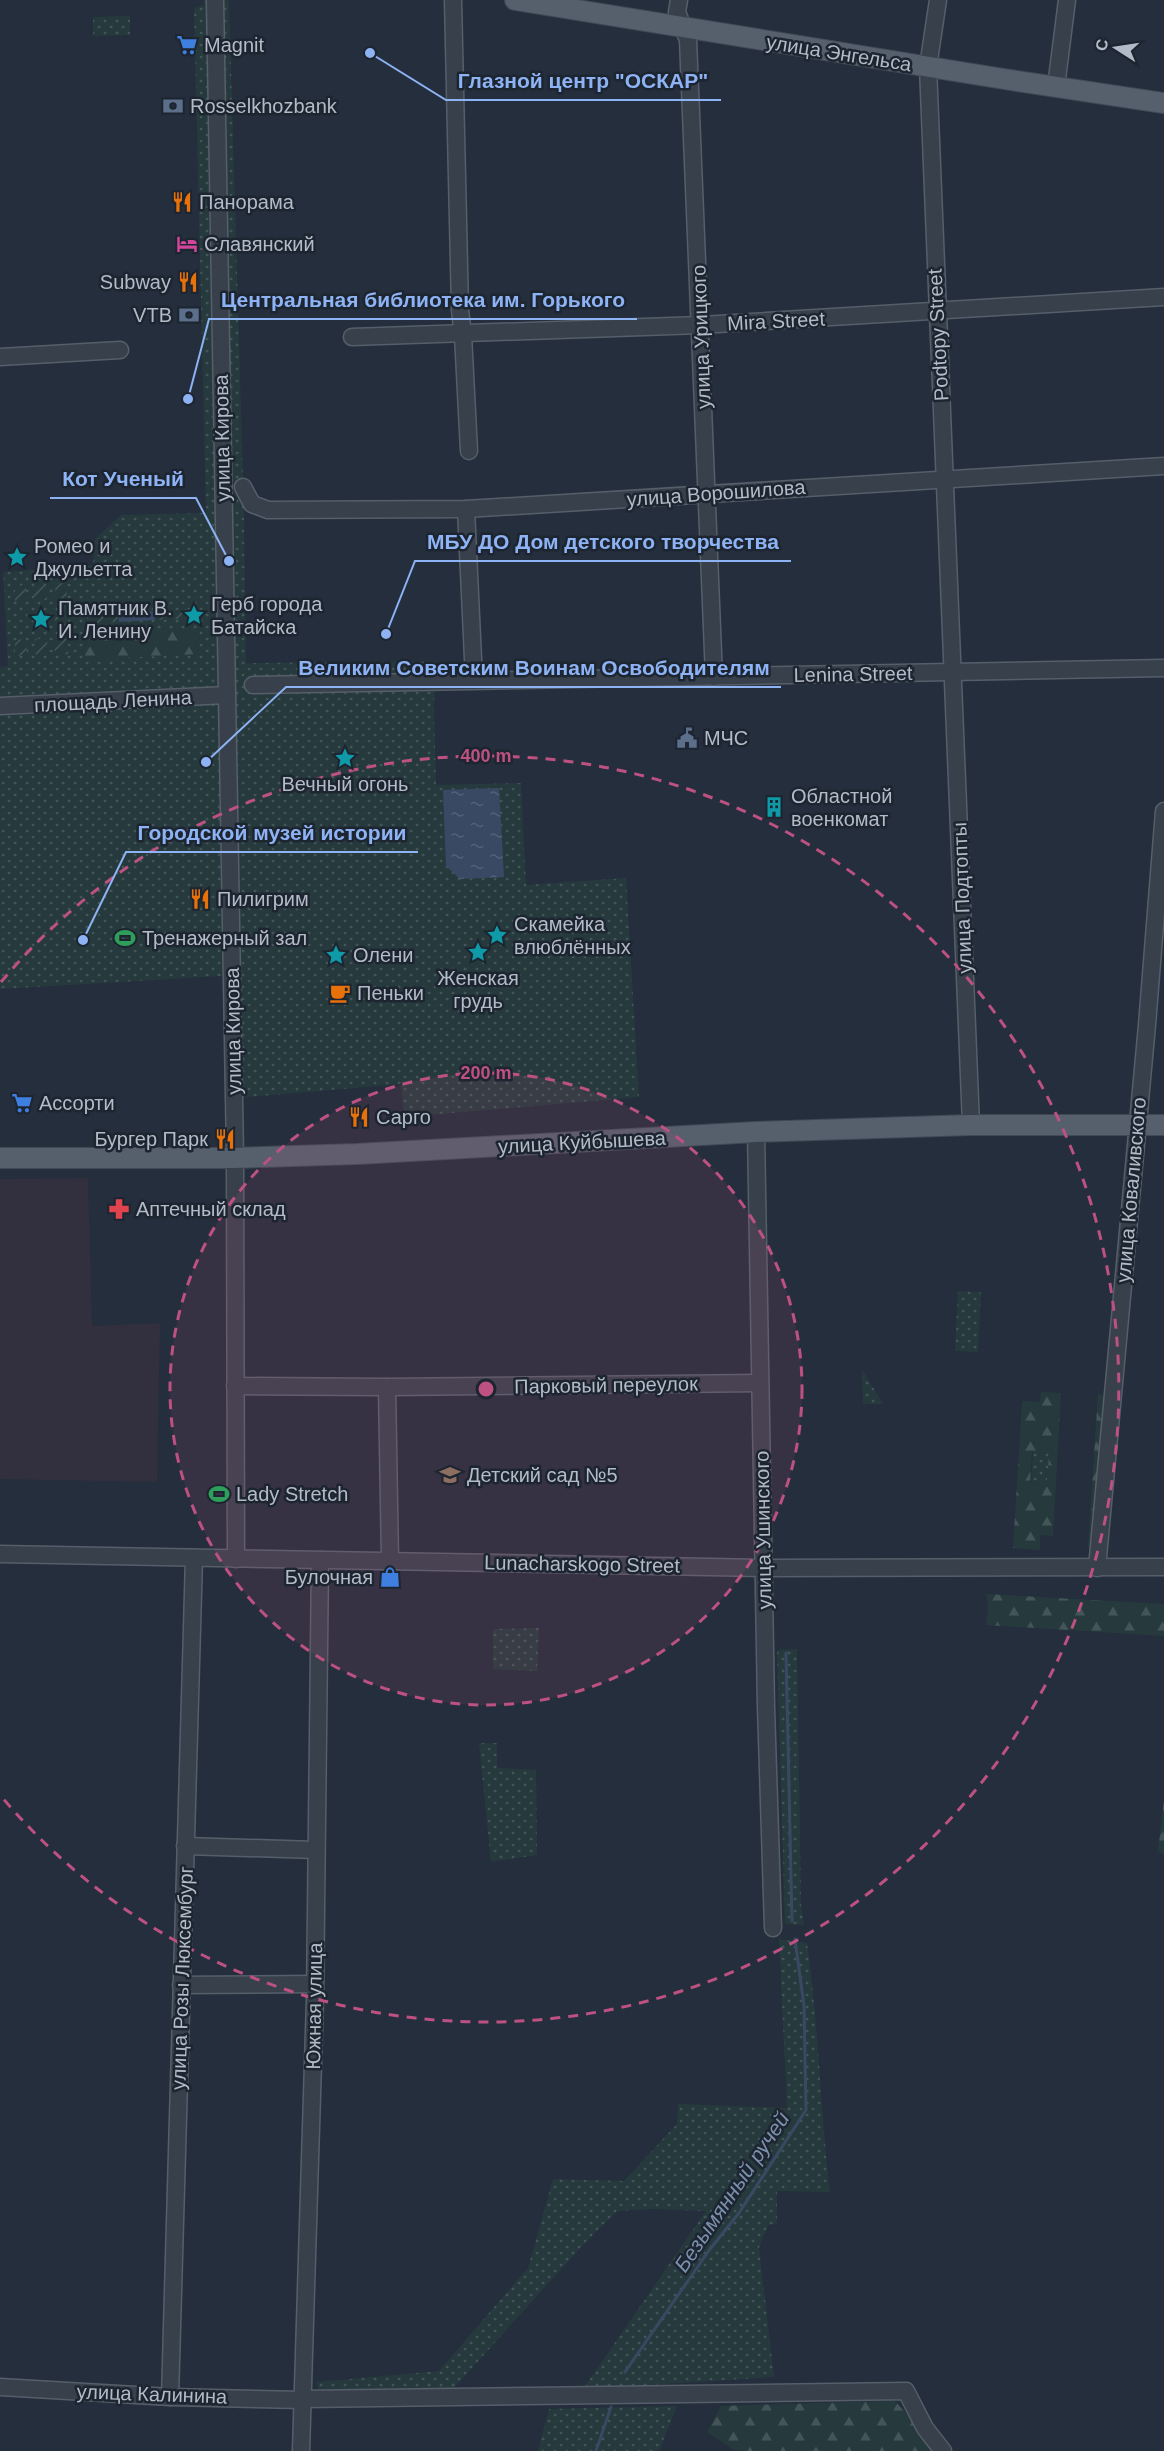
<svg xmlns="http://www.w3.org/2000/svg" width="1164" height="2451" font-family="Helvetica,sans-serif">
<defs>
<pattern id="grass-dots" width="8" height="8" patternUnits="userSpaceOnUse" patternTransform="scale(1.5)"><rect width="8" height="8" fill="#263a3d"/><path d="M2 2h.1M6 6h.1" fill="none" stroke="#435558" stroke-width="1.8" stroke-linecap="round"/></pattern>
<pattern id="forest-firs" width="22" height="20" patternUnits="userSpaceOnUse" patternTransform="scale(1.5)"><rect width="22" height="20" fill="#263a3d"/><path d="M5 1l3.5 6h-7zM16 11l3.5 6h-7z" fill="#435558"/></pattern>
<pattern id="garden-furrows" width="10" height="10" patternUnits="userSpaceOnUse" patternTransform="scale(1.5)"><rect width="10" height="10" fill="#263a3d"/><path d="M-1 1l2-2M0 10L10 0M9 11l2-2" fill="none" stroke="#435558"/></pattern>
<pattern id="water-ripples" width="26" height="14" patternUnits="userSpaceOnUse" patternTransform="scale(1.5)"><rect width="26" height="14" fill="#394963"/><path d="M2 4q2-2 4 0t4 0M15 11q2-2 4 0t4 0" fill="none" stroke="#536178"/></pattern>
</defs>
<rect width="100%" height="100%" fill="#242e3c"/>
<polygon fill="#32303e" points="88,1178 92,1326 160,1323 157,1482 0,1479 0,1179"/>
<g fill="url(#grass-dots)">
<polygon points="204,0 229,0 244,513 246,663 436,661 434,708 436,785 521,783 526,885 626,878 639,1097 404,1117 401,1084 225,1099 223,976 0,989 0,667 8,666 3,572 93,565 95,539 121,515 206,513 194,8 204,5"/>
<polygon points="130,16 130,35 93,36 93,17"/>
<polygon points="958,1291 981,1292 978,1352 955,1351"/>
<polygon points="862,1369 883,1404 863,1404"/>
<polygon points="1033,1452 1049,1453 1047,1484 1031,1483"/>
<polygon points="539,1628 537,1671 493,1669 493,1629"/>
<polygon points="797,1649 801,1904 804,1925 785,1924 777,1650"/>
<polygon points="479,1743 497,1743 497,1768 536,1770 537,1855 491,1862"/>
<path d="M779,1939L807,1943C819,2026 820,2109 830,2192L777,2191V2224L768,2225L759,2248L774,2377L583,2389L706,2211L652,2209L617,2211L584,2244L453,2389H318L317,2382L439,2371L528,2268L553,2179L624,2181L677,2124L678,2104L787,2108Z"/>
<polygon points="677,2406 659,2451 538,2451 549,2409"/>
</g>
<g fill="url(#forest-firs)" fill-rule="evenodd">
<polygon points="196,630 198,654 83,660 83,635"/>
<path d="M1041,1392L1061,1393L1053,1536L1040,1535V1550L1013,1548L1022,1401L1040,1402ZM1032,1452L1049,1453L1047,1484L1030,1483Z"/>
<polygon points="1098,1394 1104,1395 1095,1547 1088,1547"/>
<polygon points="986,1594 1164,1604 1164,1636 986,1625 988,1609"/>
<polygon points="1164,1799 1164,1854 1158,1851"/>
<polygon points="895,2401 940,2451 740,2451 734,2450 707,2432 721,2406"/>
</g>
<g fill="url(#garden-furrows)">
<polygon points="66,583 67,598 56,599 55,584"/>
<polygon points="26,585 26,601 15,601 15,586"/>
<rect x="34" y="585" width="13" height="15"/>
<polygon points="196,609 196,618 155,620 155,611"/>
<polygon points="55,613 67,613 66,626 55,626"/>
<polygon points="118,613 119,622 87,624 87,616"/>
<polygon points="26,639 27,655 15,656 15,640"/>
<polygon points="35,639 47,639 48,654 36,655"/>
<polygon points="68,639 68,654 55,655 54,640"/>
</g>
<g fill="url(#water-ripples)">
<polygon points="155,611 155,620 119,622 118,613"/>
<polygon points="499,788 504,877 460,879 446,866 443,790"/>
</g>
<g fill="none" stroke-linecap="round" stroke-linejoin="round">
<g stroke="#394963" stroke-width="3">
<polyline points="786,1653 792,1921"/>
<polyline points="625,2372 710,2249 739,2213 806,2110 804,2006 795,1939"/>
<polyline points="596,2451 611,2407"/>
</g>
<g stroke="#565e6a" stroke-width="19">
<g id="minor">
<polyline points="215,0 235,1155 236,1559"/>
<polyline points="453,0 460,310 463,335 469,451"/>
<polyline points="679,0 677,12 688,40 714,677"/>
<polyline points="938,0 928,67 971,1125"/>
<polyline points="1056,87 1067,0"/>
<polyline points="352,337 701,325 1164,297"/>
<polyline points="0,357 120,350"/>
<polyline points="243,487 252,504 268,510 466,509 1164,466"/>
<polyline points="466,509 474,680"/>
<polyline points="253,685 1164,668"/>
<polyline points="0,706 227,695"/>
<polyline points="756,1132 766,1707 773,1928"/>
<polyline points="235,1386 387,1387 760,1383"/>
<polyline points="387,1387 390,1561"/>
<polyline points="0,1554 763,1568 1164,1567"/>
<polyline points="1097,1568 1147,1025 1164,811"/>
<polyline points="185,1846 316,1850"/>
<polyline points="181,1985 314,1984"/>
<polyline points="0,2387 170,2397 304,2400"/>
<polyline points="170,2397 194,1558"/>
<polyline points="304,2399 906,2391 925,2428 943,2451"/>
<polyline points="301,2451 315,1998 320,1560"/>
</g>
</g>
<g stroke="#414955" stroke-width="22">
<g id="major">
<polyline points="515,0 1004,79 1164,103"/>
<polyline points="0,1158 234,1158 357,1154 756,1132 971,1125 1164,1125"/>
</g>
</g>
<use href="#minor" stroke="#38404c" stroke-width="16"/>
<use href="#major" stroke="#565f6c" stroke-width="20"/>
</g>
<circle cx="486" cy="1389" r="316" fill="#bd5181" fill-opacity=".12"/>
<g fill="none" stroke="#bd5181" stroke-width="3" stroke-dasharray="10 8">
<circle cx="486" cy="1389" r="316"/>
<path d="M1 982A633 633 0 1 1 1 1796"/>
</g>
<defs>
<g id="supermarket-bare" transform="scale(1.62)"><path d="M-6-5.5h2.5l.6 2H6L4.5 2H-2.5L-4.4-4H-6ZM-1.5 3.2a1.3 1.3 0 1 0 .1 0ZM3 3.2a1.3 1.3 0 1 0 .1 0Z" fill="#3f7fe0" stroke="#1d2531" stroke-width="2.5" paint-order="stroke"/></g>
<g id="bank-bare" transform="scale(1.62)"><path d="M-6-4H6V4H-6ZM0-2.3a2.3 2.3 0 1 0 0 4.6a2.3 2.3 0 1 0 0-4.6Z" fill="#5c6f8a" stroke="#1d2531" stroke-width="2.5" paint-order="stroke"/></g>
<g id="restaurant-bare" transform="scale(1.62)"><path d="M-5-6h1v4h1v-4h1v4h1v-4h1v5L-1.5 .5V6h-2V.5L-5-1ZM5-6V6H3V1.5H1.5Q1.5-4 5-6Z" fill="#e8710a" stroke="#1d2531" stroke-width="2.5" paint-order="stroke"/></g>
<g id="hotel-bare" transform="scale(1.62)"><path d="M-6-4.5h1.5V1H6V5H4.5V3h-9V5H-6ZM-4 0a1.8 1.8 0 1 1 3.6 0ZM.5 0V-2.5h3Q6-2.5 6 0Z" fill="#d1479c" stroke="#1d2531" stroke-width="2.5" paint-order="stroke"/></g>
<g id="sight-bare" transform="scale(1.62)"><path d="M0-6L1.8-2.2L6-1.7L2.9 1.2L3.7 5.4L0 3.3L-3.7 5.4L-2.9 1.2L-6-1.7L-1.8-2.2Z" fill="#0f9aa8" stroke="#1d2531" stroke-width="2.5" paint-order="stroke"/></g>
<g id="civic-bare" transform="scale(1.62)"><path d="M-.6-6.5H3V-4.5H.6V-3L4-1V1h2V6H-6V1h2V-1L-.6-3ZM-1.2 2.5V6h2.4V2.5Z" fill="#5c6f8a" stroke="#1d2531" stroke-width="2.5" paint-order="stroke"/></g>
<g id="building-bare" transform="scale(1.62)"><path d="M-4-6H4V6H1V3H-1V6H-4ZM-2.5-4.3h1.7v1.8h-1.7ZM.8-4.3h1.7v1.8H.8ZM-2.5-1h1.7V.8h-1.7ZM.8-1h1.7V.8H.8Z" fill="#0f9aa8" stroke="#1d2531" stroke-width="2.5" paint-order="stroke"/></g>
<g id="stadium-bare" transform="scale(1.62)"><path d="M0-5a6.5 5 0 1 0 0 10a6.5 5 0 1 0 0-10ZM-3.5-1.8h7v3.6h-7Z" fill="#2e9e5b" stroke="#1d2531" stroke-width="2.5" paint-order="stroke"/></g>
<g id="cafe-bare" transform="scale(1.62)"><path d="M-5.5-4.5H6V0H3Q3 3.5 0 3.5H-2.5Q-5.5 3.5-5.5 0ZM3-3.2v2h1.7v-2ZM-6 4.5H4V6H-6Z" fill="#e8710a" stroke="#1d2531" stroke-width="2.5" paint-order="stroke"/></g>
<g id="pharmacy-bare" transform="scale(1.62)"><path d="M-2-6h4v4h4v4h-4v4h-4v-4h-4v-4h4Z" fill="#e0444e" stroke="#1d2531" stroke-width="2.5" paint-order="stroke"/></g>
<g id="school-bare" transform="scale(1.62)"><path d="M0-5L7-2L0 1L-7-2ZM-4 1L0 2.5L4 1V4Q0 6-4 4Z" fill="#8d6e63" stroke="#1d2531" stroke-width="2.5" paint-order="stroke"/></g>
<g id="shop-bare" transform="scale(1.62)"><path d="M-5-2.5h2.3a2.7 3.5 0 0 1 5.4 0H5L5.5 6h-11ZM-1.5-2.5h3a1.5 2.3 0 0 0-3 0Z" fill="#3f7fe0" stroke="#1d2531" stroke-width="2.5" paint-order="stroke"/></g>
</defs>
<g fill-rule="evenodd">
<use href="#supermarket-bare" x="187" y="45"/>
<use href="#bank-bare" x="173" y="106"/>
<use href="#restaurant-bare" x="182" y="202"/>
<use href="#hotel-bare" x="187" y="244"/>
<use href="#restaurant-bare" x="188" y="282"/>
<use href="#bank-bare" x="189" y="315"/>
<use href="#sight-bare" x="17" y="557"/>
<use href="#sight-bare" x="194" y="615"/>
<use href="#sight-bare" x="41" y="619"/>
<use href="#civic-bare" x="687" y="738"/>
<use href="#sight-bare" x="345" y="758"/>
<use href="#building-bare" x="774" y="807"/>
<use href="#restaurant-bare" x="200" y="899"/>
<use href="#sight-bare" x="497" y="935"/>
<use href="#stadium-bare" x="125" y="938"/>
<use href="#sight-bare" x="478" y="952"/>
<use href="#sight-bare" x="336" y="955"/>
<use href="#cafe-bare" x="340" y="993"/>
<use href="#supermarket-bare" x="22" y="1103"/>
<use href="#restaurant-bare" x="359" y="1117"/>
<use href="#restaurant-bare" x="225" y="1139"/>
<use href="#pharmacy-bare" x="119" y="1209"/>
<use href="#school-bare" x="450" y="1475"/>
<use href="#stadium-bare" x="219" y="1494"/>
<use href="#shop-bare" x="390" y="1577"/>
</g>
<g text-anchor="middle" stroke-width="5" stroke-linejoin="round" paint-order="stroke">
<g font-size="20" fill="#b4bbc8" stroke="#1d2531" text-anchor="start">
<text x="204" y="52">Magnit</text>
<text x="190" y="113">Rosselkhozbank</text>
<text x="199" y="209">Панорама</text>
<text x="204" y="251">Славянский</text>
<text x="171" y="289" text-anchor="end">Subway</text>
<text x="172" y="322" text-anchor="end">VTB</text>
<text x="34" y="553">Ромео и<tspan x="34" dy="23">Джульетта</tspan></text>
<text x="211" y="611">Герб города<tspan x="211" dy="23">Батайска</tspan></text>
<text x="58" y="615">Памятник В.<tspan x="58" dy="23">И. Ленину</tspan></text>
<text x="704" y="745">МЧС</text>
<text x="345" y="791" text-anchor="middle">Вечный огонь</text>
<text x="791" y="803">Областной<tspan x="791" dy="23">военкомат</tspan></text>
<text x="217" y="906">Пилигрим</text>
<text x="514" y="931">Скамейка<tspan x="514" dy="23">влюблённых</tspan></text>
<text x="142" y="945">Тренажерный зал</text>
<text x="353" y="962">Олени</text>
<text x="478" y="985" text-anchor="middle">Женская<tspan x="478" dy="23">грудь</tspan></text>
<text x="357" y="1000">Пеньки</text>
<text x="39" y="1110">Ассорти</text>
<text x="376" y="1124">Сарго</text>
<text x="208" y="1146" text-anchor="end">Бургер Парк</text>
<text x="136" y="1216">Аптечный склад</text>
<text x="467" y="1482">Детский сад №5</text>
<text x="236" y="1501">Lady Stretch</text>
<text x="373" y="1584" text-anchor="end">Булочная</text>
</g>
<g font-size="20" fill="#b4bbc8" stroke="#1d2531">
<text transform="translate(839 53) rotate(9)" y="7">улица Энгельса</text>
<text transform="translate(776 321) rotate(-3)" y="7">Mira Street</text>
<text transform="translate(938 335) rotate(-93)" y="7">Podtopy Street</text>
<text transform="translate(701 337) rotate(-92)" y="7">улица Урицкого</text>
<text transform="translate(222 438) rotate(-91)" y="7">улица Кирова</text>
<text transform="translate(716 493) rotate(-4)" y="7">улица Ворошилова</text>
<text transform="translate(853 674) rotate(-1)" y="7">Lenina Street</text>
<text transform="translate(113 701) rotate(-3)" y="7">площадь Ленина</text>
<text transform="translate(962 898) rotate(-92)" y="7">улица Подтопты</text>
<text transform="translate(233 1031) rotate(-91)" y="7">улица Кирова</text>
<text transform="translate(582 1142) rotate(-3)" y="7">улица Куйбышева</text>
<text transform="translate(1131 1190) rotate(-85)" y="7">улица Коваливского</text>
<text transform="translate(606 1385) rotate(-1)" y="7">Парковый переулок</text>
<text transform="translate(763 1530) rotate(-91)" y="7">улица Ушинского</text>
<text transform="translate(582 1564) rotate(1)" y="7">Lunacharskogo Street</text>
<text transform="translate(182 1978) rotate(-88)" y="7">улица Розы Люксембург</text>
<text transform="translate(314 2006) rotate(-89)" y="7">Южная улица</text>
<text transform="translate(152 2394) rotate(2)" y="7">улица Калинина</text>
</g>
<g font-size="21" font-style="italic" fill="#7c91ae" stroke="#1d2531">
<text transform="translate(732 2192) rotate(-56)" y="7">Безымянный ручей</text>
</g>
</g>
<circle cx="486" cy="1389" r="9" fill="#bd5181" stroke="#1d2531" stroke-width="3"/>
<g font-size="18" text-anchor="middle" font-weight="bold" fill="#bd5181" stroke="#1d2531" stroke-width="5" stroke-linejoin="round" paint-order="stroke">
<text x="486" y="762">400 m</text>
<text x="486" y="1079">200 m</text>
</g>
<path fill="none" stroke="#8db3f4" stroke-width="2" d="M370 53L446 100H721M188 399L209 319H637M229 561L196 498H50M386 634L415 561H791M206 762L286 687H781M83 940L126 852H418"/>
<g fill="#8db3f4" stroke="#1d2531" stroke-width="2">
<circle cx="370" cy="53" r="6"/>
<circle cx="188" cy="399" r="6"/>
<circle cx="229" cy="561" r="6"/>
<circle cx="386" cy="634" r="6"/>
<circle cx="206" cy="762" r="6"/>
<circle cx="83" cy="940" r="6"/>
</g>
<g font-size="21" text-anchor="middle" font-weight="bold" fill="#8db3f4" stroke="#1d2531" stroke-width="5" stroke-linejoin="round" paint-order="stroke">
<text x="583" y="88">Глазной центр "ОСКАР"</text>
<text x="423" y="307">Центральная библиотека им. Горького</text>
<text x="123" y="486">Кот Ученый</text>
<text x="603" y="549">МБУ ДО Дом детского творчества</text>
<text x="534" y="675">Великим Советским Воинам Освободителям</text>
<text x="272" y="840">Городской музей истории</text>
</g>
<g transform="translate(1116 48) rotate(282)" stroke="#1d2531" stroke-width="4.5" paint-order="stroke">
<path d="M0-4.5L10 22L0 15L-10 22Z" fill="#b4bbc8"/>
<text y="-9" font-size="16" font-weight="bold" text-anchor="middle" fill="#b4bbc8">С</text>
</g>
</svg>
